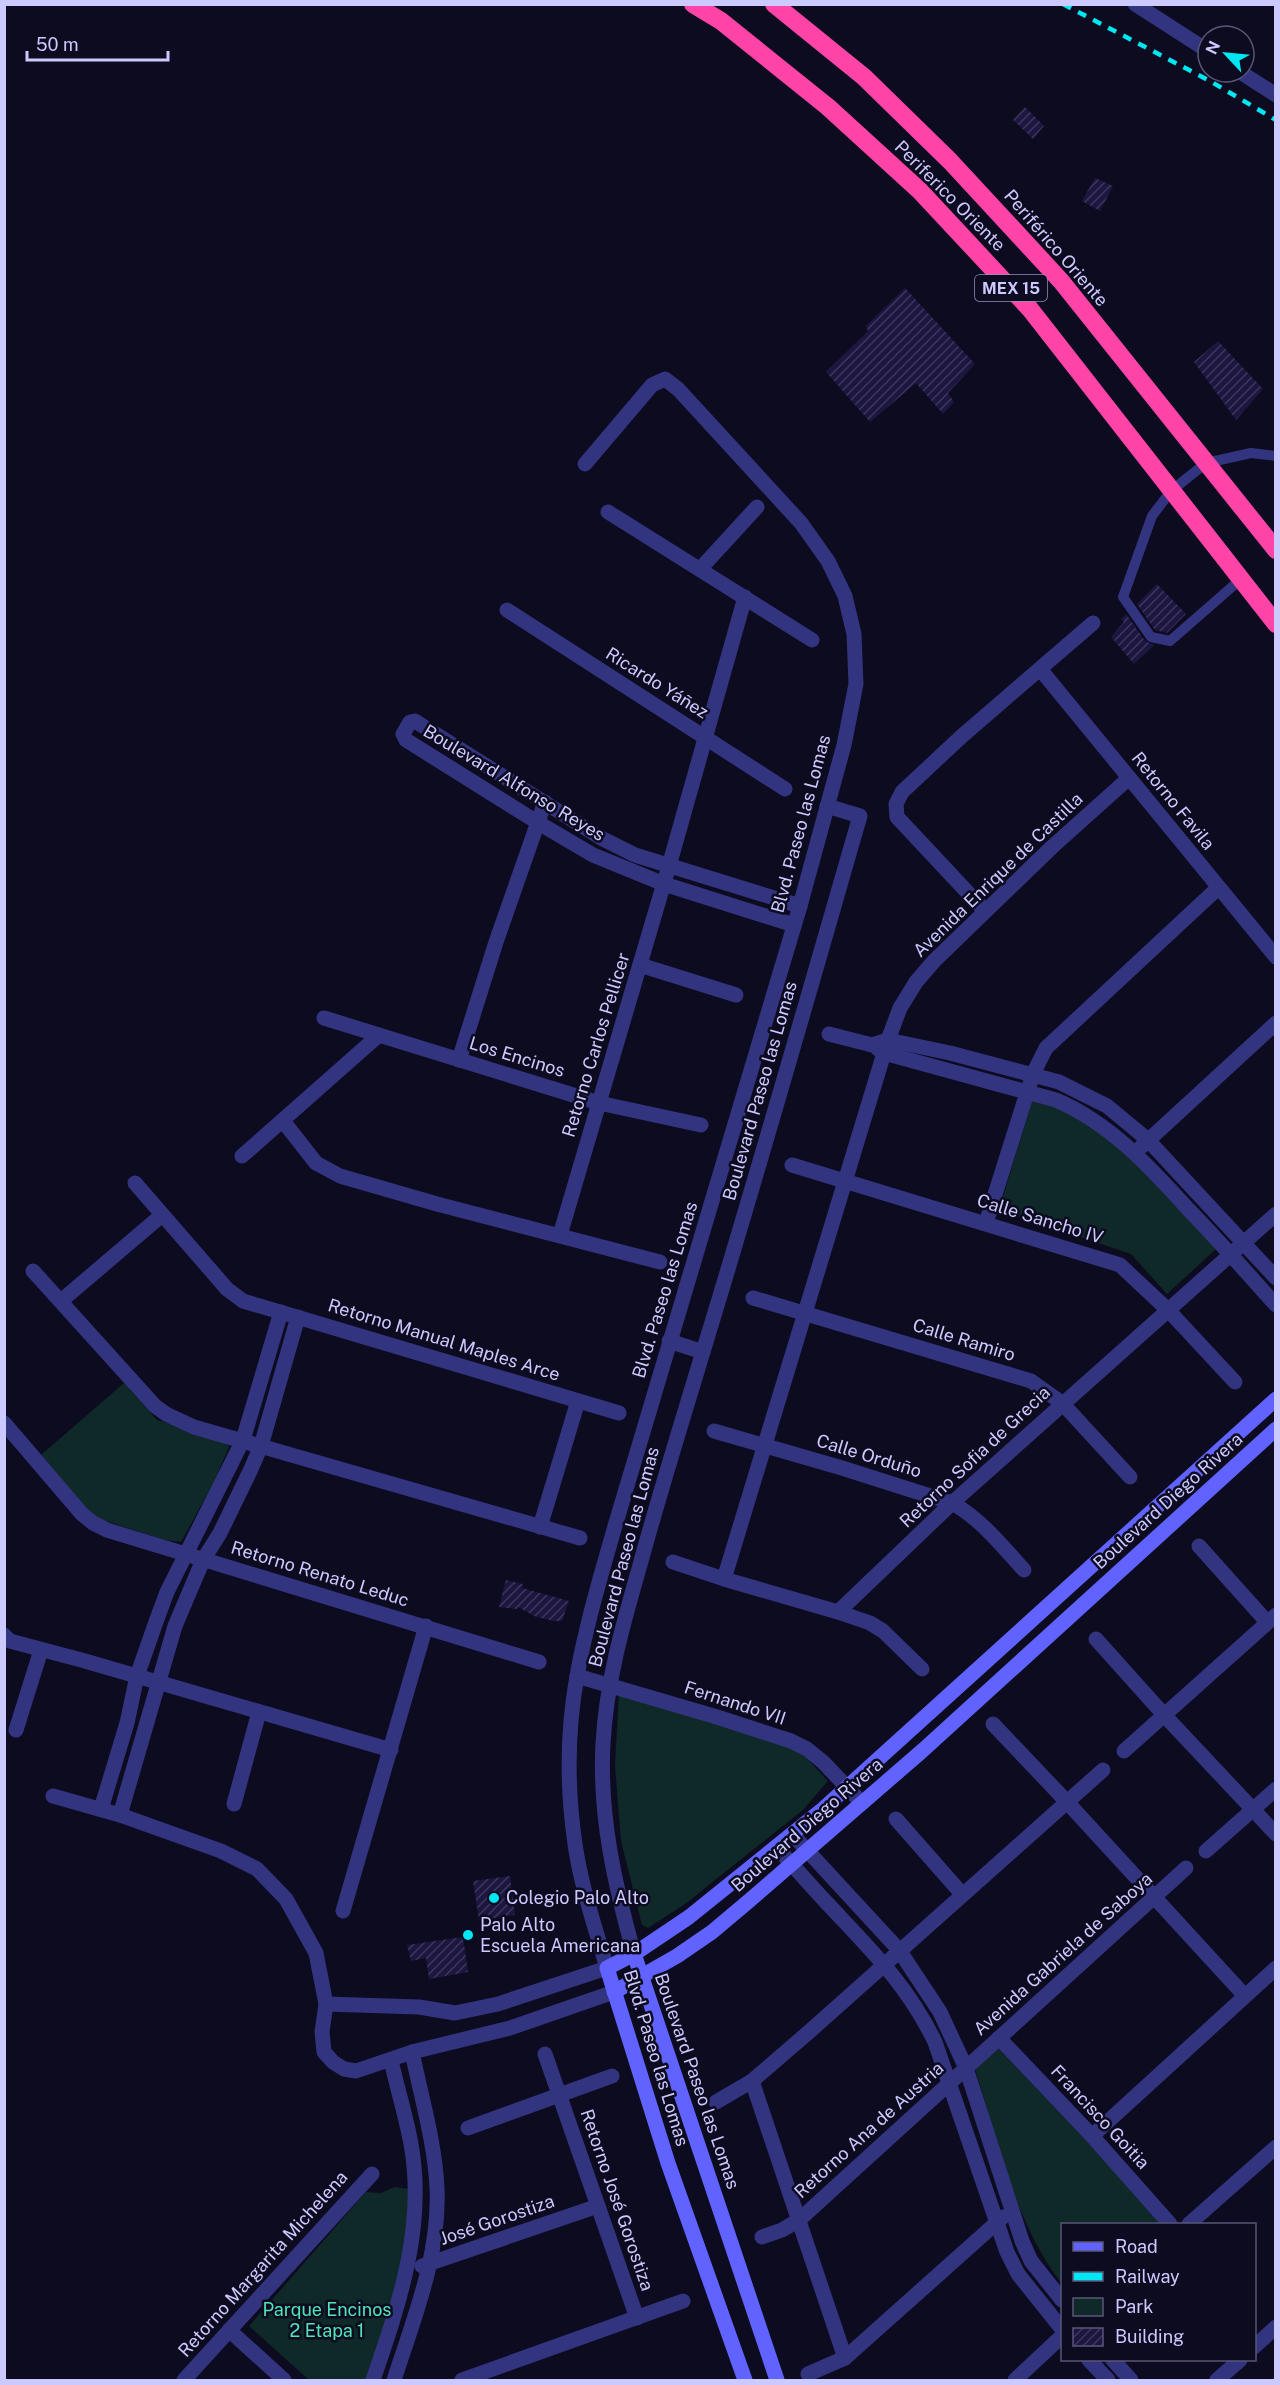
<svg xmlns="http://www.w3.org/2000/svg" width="1280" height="2385" font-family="'Public Sans',sans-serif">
<defs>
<pattern id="building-hatch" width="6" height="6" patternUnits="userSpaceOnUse" patternTransform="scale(1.5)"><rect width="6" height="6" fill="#1d1641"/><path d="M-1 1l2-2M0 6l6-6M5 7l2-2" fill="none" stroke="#3d375e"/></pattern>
</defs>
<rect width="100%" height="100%" fill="#0d0b1f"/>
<g fill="#0e2927">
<polygon points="1034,1095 1074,1109 1143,1169 1216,1249 1167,1294 1131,1254 999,1210"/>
<polygon points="124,1383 157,1420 224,1439 229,1447 213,1484 181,1542 165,1540 94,1517 41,1455"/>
<polygon points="619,1692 799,1750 828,1781 803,1810 685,1904 648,1928 642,1925 621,1841 615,1766"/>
<path d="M996,2046L1165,2224H1062V2284C1014,2222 998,2140 974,2066Z"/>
<path d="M394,2187L410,2189C410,2254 388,2320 366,2380H309L249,2326L366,2192L381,2193Z"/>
</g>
<g fill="url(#building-hatch)">
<polygon points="1025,107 1044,126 1033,139 1013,120"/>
<polygon points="1095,178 1113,186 1100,211 1082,201"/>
<polygon points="905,288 975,364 948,393 954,402 943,414 916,383 870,422 826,372 868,331 866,326"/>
<polygon points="1218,341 1263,389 1236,420 1194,362"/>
<polygon points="1157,584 1186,614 1167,633 1155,630 1137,604"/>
<polygon points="1126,614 1145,641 1154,645 1134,664 1111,637 1124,622 1121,619"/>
<polygon points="506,1580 523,1584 522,1588 569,1601 562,1621 553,1621 534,1616 518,1607 517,1609 499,1607"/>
<polygon points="510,1876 515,1915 479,1920 473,1881"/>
<polygon points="463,1937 468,1972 429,1979 426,1958 411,1961 407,1945"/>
</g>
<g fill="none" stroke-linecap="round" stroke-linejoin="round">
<polyline stroke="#333480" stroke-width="10" points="1241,579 1170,641 1151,637 1123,597 1152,516 1171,491 1206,463 1251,453 1276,456"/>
<g stroke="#333480" stroke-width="15">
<polyline points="1135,4 1208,51"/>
<polyline points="1240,72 1276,95"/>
<polyline points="608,512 812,640"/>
<polyline points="701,568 757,507"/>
<polyline points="507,610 785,789"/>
<polyline points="1040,669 1276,957"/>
<polyline points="1129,778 1052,847 934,961 916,982 900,1008 888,1040 724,1579 838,1612 952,1503 1276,1214"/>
<polyline points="985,911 897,817 896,804 902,792 962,736 1093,623"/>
<polyline points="794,925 664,884 593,855 537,822 406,740 403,734 410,722 415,721 601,838 635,855 800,906"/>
<polyline points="640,965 736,995"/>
<polyline points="324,1018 599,1103 701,1125"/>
<polyline points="829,1034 872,1045 888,1040 950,1053 1059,1082 1107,1106 1148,1140 1276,1278"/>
<path d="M878,1049L884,1053L1056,1100C1110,1123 1150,1167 1189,1210C1219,1241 1247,1273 1276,1305"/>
<polyline points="459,1060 496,942 545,802"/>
<polyline points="283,1121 316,1163 340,1176 437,1204 660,1262"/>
<polyline points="1141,1147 1276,1023"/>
<polyline points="242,1156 379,1035"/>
<polyline points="792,1165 1120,1265 1169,1311 1235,1382"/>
<polyline points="135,1183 227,1289 243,1301 619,1413"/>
<polyline points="986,1223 1033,1074 1046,1048 1218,888"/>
<polyline points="560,1235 669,866 745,597"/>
<polyline points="33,1271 155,1406 166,1414 194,1427 580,1538"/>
<polyline points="753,1298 1031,1381 1062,1403 1130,1477"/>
<polyline points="61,1301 162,1215"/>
<polyline points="669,1341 703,1352"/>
<polyline points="4,1423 82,1514 93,1523 107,1530 539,1662"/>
<path d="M714,1431L842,1468L952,1503C981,1519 1002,1546 1024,1570"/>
<polyline points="540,1527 578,1401"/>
<polyline points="1199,1546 1267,1622"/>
<polyline points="673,1562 724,1579"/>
<polyline points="838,1612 870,1623 883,1631 922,1669"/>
<polyline points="4,1635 10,1641 85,1661 391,1750"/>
<polyline points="1096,1639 1165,1716 1276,1834"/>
<polyline points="577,1676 717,1717 791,1741 807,1749 823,1762 862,1803"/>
<polyline points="993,1724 1067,1802 1245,1996"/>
<polyline points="16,1730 41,1650"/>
<polyline points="1124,1751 1276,1615"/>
<polyline points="53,1796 120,1815 221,1851 257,1869 286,1899 316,1953 326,2004 322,2032 324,2052 333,2062 344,2069 356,2071 412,2052 510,2028 614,1992"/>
<polyline points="234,1804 259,1712"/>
<polyline points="101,1809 127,1723 137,1676 157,1619 167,1592 243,1440 281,1312"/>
<polyline points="120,1815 175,1626 203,1560 220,1533 251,1469 261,1446 298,1317"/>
<polyline points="896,1819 962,1894"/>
<polyline points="792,1834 899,1950 940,2012 966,2068 1022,2241 1031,2261 1062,2300"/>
<path d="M776,1847C793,1865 809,1884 826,1902C869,1948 907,1984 935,2042L1007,2252L1018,2274L1062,2329"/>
<polyline points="1206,1851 1276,1789"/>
<polyline points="343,1911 426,1626"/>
<path d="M634,1954C615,1885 599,1816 603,1744C606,1683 623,1624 640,1565C659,1495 681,1425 702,1355C757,1176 808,996 860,816L827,806"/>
<path d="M326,2004L419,2007L455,2013L498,2004L607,1968C595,1927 581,1886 575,1844C567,1789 567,1731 577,1676C586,1625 601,1575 615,1526L800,906L844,745L856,684L854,634L845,596L828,561L801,523L678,389L665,379L652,385L585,464"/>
<polyline points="999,2038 1092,2136 1170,2224"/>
<polyline points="545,2054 637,2318"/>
<polyline points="752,2081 845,2358"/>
<polyline points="716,2102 752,2081 810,2031 1103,1770"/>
<polyline points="468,2128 612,2076"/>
<polyline points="1092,2136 1276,1968"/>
<polyline points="1189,2224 1276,2147"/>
<polyline points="762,2237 782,2230 799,2220 1186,1868"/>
<polyline points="422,2266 598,2206"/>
<polyline points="229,2330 284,2380"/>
<polyline points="1254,2347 1276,2327"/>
<polyline points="1089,2360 1108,2380"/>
<polyline points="1113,2360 1131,2380"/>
<polyline points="808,2374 845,2358 1003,2217"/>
<polyline points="184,2380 372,2174"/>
<path d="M373,2380C399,2304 426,2226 411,2144C406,2116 397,2088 391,2060"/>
<path d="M394,2380C414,2318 440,2255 437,2188C435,2143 421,2096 412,2052"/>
<polyline points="462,2380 683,2301"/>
<polyline points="1015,2380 1062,2336"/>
<polyline points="1217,2380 1240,2360"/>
</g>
<g stroke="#6063ff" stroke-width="15">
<polyline points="634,1954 777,2380"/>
<polyline points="614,1992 677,1956 712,1932 750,1900 922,1751 1276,1429"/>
<polyline points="745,2380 668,2163 607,1968 634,1954 689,1917 823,1809 1276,1399"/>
</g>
<g stroke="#ff44a7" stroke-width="18">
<polyline points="693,4 721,21 828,107 920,191 1030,309 1276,624"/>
<polyline points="774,4 864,77 950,161 1061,281 1276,550"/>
</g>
<polyline stroke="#00e7f4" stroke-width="4.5" stroke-dasharray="9 8" stroke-linecap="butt" points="1063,4 1210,81 1276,120"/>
</g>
<g fill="#00e7f4" stroke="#0d0b1f" stroke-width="2">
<circle cx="494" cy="1898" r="6"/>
<circle cx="468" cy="1935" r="6"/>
</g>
<g text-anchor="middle" stroke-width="5" stroke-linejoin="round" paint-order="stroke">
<rect fill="#0d0b1f" stroke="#9390bc" stroke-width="1.5" x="975" y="275" width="72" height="26" rx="4.5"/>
<g font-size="16" font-weight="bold" fill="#ccc9ff">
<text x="1011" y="294">MEX 15</text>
</g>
<g font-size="18" fill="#ccc9ff" stroke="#0d0b1f">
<text transform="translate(950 196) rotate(45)" y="6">Periferico Oriente</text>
<text transform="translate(1056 248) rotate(49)" y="6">Periférico Oriente</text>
<text transform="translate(657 683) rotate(32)" y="6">Ricardo Yáñez</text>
<text transform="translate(514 783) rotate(31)" y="6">Boulevard Alfonso Reyes</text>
<text transform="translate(1173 801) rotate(51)" y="6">Retorno Favila</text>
<text transform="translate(801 824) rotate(-75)" y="6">Blvd. Paseo las Lomas</text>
<text transform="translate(998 875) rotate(-44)" y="6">Avenida Enrique de Castilla</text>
<text transform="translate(596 1045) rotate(-73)" y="6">Retorno Carlos Pellicer</text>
<text transform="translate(517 1057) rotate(17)" y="6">Los Encinos</text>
<text transform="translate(760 1091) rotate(-74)" y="6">Boulevard Paseo las Lomas</text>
<text transform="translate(1040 1219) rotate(17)" y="6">Calle Sancho IV</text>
<text transform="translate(665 1290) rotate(-73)" y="6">Blvd. Paseo las Lomas</text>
<text transform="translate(444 1340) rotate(17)" y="6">Retorno Manual Maples Arce</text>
<text transform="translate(964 1340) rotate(17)" y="6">Calle Ramiro</text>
<text transform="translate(869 1456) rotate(17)" y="6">Calle Orduño</text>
<text transform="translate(975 1457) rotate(-43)" y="6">Retorno Sofia de Grecia</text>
<text transform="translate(1168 1501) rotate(-42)" y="6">Boulevard Diego Rivera</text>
<text transform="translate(624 1557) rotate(-75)" y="6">Boulevard Paseo las Lomas</text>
<text transform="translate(320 1574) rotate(17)" y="6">Retorno Renato Leduc</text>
<text transform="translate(735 1703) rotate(18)" y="6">Fernando VII</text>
<text transform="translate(807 1825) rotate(-41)" y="6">Boulevard Diego Rivera</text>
<text transform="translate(1063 1954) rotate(-42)" y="6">Avenida Gabriela de Saboya</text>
<text transform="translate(656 2058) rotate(73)" y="6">Blvd. Paseo las Lomas</text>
<text transform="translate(697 2081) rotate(71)" y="6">Boulevard Paseo las Lomas</text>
<text transform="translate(1100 2117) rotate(47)" y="6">Francisco Goitia</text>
<text transform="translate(869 2130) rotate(-42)" y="6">Retorno Ana de Austria</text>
<text transform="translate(617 2200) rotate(71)" y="6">Retorno José Gorostiza</text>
<text transform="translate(497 2220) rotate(-19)" y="6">José Gorostiza</text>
<text transform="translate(263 2264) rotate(-48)" y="6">Retorno Margarita Michelena</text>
</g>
<g font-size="18" fill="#ccc9ff" stroke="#0d0b1f" text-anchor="start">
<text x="506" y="1904">Colegio Palo Alto</text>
<text x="480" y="1931">Palo Alto<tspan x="480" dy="21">Escuela Americana</tspan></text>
</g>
<g font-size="18" fill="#50e4b8" stroke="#0d0b1f">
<text x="327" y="2316">Parque Encinos<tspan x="327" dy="21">2 Etapa 1</tspan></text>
</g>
</g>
<rect width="1280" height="2385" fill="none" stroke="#ccc9ff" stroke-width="12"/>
<rect x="1061" y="2223" width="195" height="138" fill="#0d0b1f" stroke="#595779" stroke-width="1.5"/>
<rect x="1073" y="2242" width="30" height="9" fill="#6063ff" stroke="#595779" stroke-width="1.5"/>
<text x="1115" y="2253" font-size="18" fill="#ccc9ff">Road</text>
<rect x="1073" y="2272" width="30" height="9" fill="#00e7f4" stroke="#595779" stroke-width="1.5"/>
<text x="1115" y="2283" font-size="18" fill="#ccc9ff">Railway</text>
<rect x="1073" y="2298" width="30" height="18" fill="#0e2927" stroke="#595779" stroke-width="1.5"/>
<text x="1115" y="2313" font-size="18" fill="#ccc9ff">Park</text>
<rect x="1073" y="2328" width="30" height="18" fill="url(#building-hatch)" stroke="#595779" stroke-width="1.5"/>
<text x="1115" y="2343" font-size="18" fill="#ccc9ff">Building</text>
<g transform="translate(1226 54) rotate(296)"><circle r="28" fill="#0d0b1f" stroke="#595779" stroke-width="1.5"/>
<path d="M0-4.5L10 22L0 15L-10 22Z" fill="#00e7f4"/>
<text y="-9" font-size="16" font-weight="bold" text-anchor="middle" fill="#ccc9ff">N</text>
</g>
<path d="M27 51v9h141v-9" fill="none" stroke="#ccc9ff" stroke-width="3"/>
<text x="36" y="51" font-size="18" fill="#ccc9ff" stroke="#0d0b1f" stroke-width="4.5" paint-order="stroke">50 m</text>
</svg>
